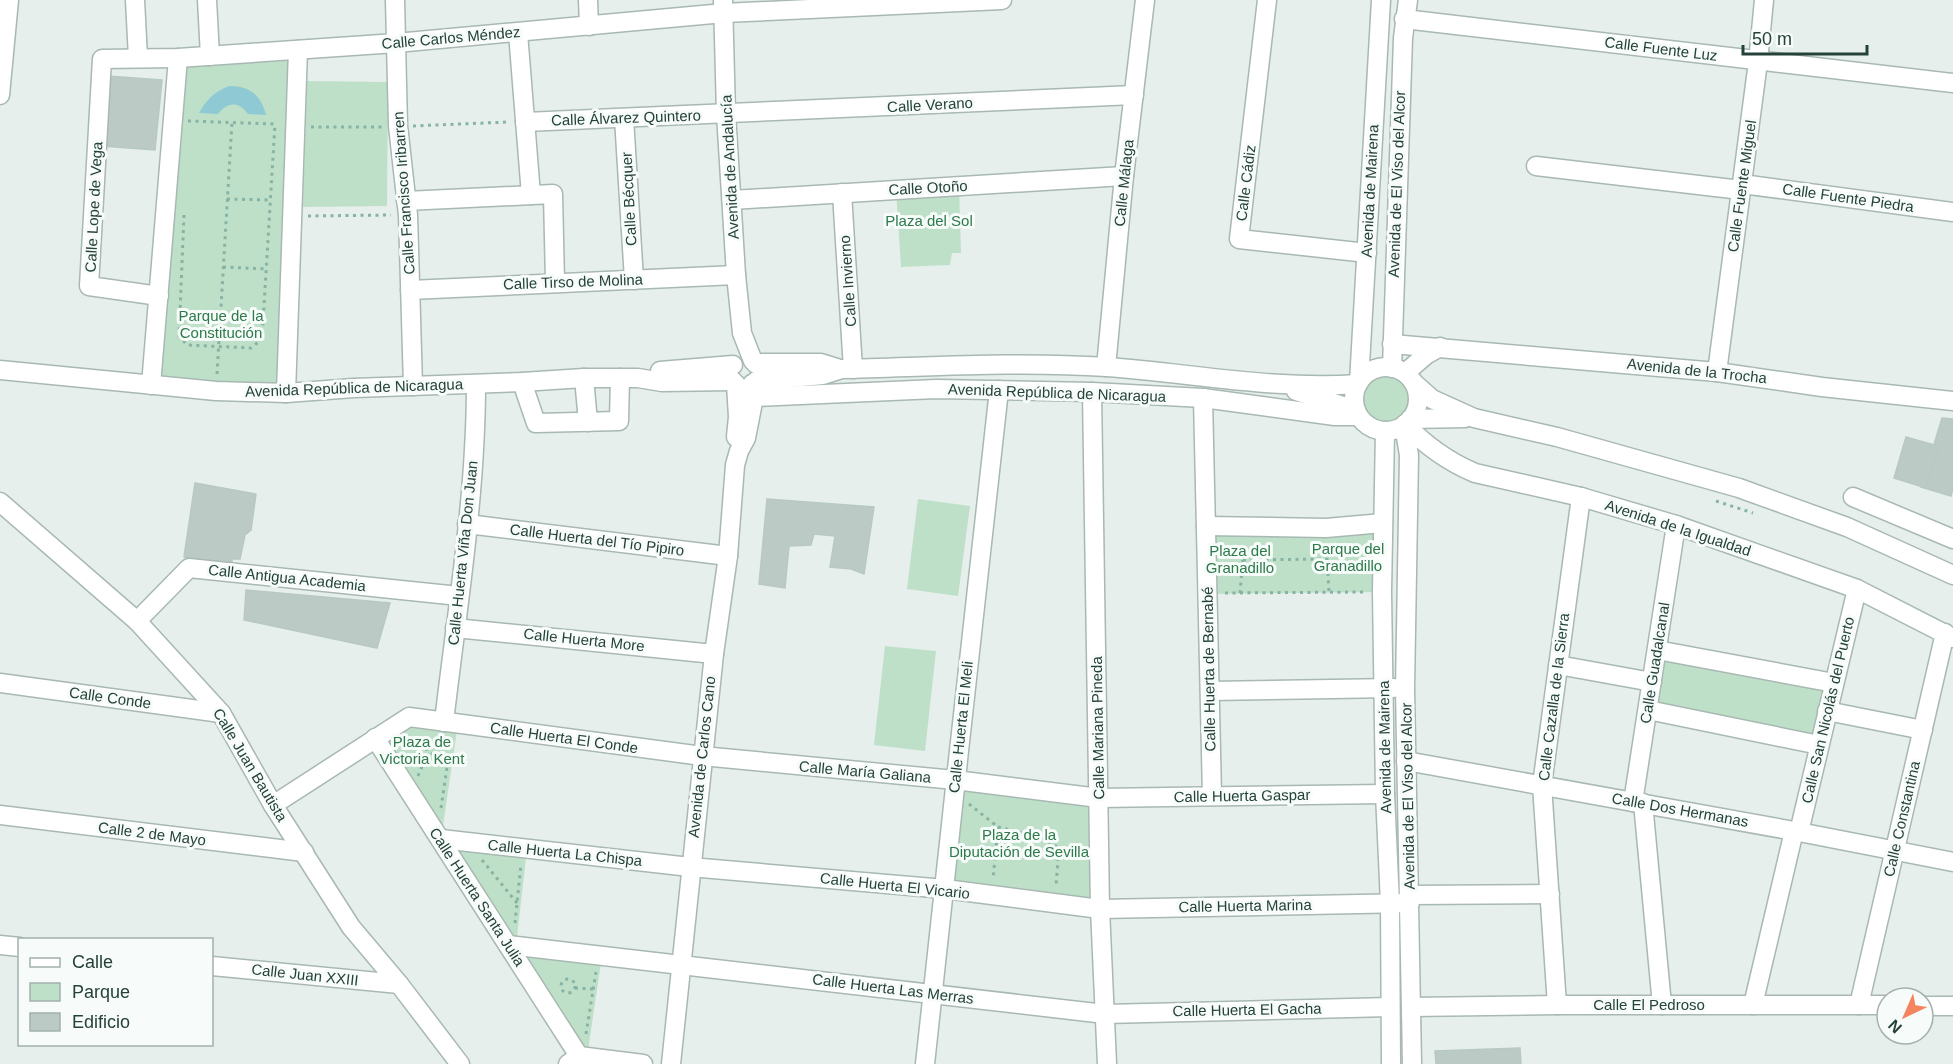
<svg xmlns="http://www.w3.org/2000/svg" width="1953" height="1064" font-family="Helvetica,sans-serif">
<rect width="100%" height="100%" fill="#e6efeb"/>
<g fill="#bfe0c8">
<polygon points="298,50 284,390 152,385 178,58"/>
<polygon points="307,81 388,82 387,206 303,207"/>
<polygon points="959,186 961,253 952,253 950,265 901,267 896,190"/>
<circle cx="1386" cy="399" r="26"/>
<polygon points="918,499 970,506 958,596 907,589"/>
<polygon points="1383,523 1382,592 1207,594 1206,526"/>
<polygon points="885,646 936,651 925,751 874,745"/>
<polygon points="1662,656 1827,688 1815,738 1653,707"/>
<polygon points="409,717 458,724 441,839 527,849 516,946 602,956 587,1057 579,1056 375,738"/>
<polygon points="955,780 1099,798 1100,909 945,889"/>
</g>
<path fill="#8ec9d4" d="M229,86C250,86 261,95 266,115L248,114C238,101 228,102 218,114L199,113C207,99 214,92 229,86Z"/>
<g fill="#bbcac4" stroke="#b8c9c2" stroke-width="1.5">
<polygon points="107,76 162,80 155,150 102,146"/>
<polygon points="1942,418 1953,419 1953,488 1951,496 1921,487"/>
<polygon points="1906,437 1938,446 1926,488 1894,478"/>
<polygon points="195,483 256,494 251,530 245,535 240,559 232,559 232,568 184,557"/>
<polygon points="767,499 874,507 864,574 851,569 830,567 835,536 814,534 811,545 789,546 785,588 759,584"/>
<polygon points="246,590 390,603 377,648 244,620"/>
<polygon points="1520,1048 1521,1064 1436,1064 1435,1051"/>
</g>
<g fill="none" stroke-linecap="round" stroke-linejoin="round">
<g stroke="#a8b8b2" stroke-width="21">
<g id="minor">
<polyline points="135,0 138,58"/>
<polyline points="207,0 210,56"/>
<polyline points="395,0 398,126 408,215 413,386"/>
<polyline points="588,0 589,26"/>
<polyline points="723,0 726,114 736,275 742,333 753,361"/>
<polyline points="1267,0 1239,239 1367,253"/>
<polyline points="1404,19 1953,83"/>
<polyline points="518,33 531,195"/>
<polyline points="0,95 9,0"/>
<polyline points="624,118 634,280"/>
<polyline points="525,122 1134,95"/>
<polyline points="1536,166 1741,190"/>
<polyline points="1742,184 1953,212"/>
<polyline points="842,193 853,369"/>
<polyline points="732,200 1124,176"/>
<polyline points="406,201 553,194 555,283"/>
<polyline points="410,290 736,275"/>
<polyline points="159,296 89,286 102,59 178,58 396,43 724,13 1002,0"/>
<polyline points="1392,344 1717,372 1822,387 1953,401"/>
<polyline points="756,364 763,363 821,363 837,368"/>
<polyline points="1106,367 1124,176 1145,0"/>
<circle cx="1386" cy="399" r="32"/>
<polyline points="1392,368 1403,38 1408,0"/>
<polyline points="0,370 216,391 286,393 354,388 522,382 584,378 638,378 662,382 733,381"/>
<polyline points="660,371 733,365"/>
<polyline points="1717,372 1758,62 1764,0"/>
<polyline points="1405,373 1426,355 1440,347"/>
<polyline points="584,378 588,422"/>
<path d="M756,381L823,375L842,369C930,367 1018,361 1107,367C1190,373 1274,390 1358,384"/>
<polyline points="522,382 536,423 619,421 620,378"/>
<polyline points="1359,382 1381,0"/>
<polyline points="1414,383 1432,399 1474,418 1557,437 1739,488 1847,527 1953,575"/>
<polyline points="736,384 738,417 736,437"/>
<polyline points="151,385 178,58"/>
<polyline points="1296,391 1356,410"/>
<polyline points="1092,392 1100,909 1107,1064"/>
<polyline points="286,393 298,50"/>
<polyline points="754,397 936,389 1092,392 1203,398 1335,416 1358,416"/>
<polyline points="1203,398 1212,796"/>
<polyline points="1410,419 1465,418"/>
<path d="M1405,424C1424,444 1449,462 1475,473L1581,497L1676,525L1857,589L1953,638"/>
<polyline points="1404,425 1409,455 1405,689 1412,1064"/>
<polyline points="1385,431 1382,592 1385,794 1390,903 1391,1064"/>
<polyline points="1853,497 1953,539"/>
<polyline points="0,502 137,621 221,713 273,805 351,927 399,984 460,1064"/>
<polyline points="467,524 728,556"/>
<polyline points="1206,526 1326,528 1383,523"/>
<polyline points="137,621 189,568 459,596"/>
<polyline points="455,628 714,654"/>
<polyline points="1657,650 1834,683"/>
<polyline points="1558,665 1652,682"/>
<polyline points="0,683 221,713"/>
<polyline points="1210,691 1394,688"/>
<polyline points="1648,710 1819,745"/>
<polyline points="1827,711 1923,730"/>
<path d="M444,722C457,610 476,496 476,384"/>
<polyline points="375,738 579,1056"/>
<polyline points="1406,761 1794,831 1953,862"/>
<polyline points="1633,802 1676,525"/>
<polyline points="1643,803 1662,1005"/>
<polyline points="273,805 409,717 702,756 955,780 1099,798 1385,794"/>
<polyline points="0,815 304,852"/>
<polyline points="1799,832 1857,589"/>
<polyline points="441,839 690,867 945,889 1100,909 1410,903"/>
<polyline points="1410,895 1550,894"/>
<polyline points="0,945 20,947"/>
<polyline points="508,945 1105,1014 1390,1007"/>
<polyline points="212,966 399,984"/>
<polyline points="1557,1005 1542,785 1581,497"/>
<polyline points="1753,1005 1794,831"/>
<polyline points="1859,1005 1945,633"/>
<polyline points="1923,1006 1953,1006"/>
<polyline points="1411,1007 1557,1005 1887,1005"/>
<polyline points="568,1064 579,1056 643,1064"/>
<polyline points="671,1064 714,654 728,556 735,465 739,451 746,438 754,397 752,384"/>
<path d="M925,1064C949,839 974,615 999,390"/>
</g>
</g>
<g stroke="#86b3a5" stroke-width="3" stroke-dasharray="3 4.5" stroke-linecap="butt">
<polyline points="188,121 275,124"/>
<polyline points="413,126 508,122"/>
<polyline points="311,127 382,127"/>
<polyline points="227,199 271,200"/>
<polyline points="184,215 179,336 187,345 251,348 262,339 275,124"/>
<polyline points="308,216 391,215"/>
<polyline points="223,267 267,269"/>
<polyline points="217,374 232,122"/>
<polyline points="1716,501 1753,513"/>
<polyline points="1326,543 1329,592"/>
<polyline points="1243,560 1327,559"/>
<polyline points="1225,593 1365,592"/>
<polyline points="1240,593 1244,544"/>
<polyline points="425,749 425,736"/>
<circle cx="425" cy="757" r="8"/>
<polyline points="432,758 448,758"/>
<polyline points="418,776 423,764"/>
<polyline points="969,804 998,827 993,879"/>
<polyline points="441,808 451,740"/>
<polyline points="998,827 1042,838 1059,848 1056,886"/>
<polyline points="482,860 517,903"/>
<polyline points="515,923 521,864"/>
<circle cx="568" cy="986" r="7"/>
<polyline points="575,988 593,989"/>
<polyline points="586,1034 596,972"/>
</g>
<use href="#minor" stroke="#fff" stroke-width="18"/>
</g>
<g text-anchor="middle" stroke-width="6" stroke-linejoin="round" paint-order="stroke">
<g font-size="15" fill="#24423a" stroke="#f7fbf9">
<text transform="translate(451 38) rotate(-5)" y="5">Calle Carlos Méndez</text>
<text transform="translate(1661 49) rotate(7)" y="5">Calle Fuente Luz</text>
<text transform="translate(930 105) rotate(-3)" y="5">Calle Verano</text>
<text transform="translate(626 118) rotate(-2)" y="5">Calle Álvarez Quintero</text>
<text transform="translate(730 167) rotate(-93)" y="5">Avenida de Andalucía</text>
<text transform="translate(1124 183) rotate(-84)" y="5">Calle Málaga</text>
<text transform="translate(1246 183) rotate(-83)" y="5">Calle Cádiz</text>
<text transform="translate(1397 184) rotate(-88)" y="5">Avenida de El Viso del Alcor</text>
<text transform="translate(1742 186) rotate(-82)" y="5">Calle Fuente Miguel</text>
<text transform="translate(928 188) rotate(-3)" y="5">Calle Otoño</text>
<text transform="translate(1370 191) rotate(-87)" y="5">Avenida de Mairena</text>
<text transform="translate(404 193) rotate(-94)" y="5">Calle Francisco Iribarren</text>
<text transform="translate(1848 198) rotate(8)" y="5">Calle Fuente Piedra</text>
<text transform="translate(629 199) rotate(-93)" y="5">Calle Bécquer</text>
<text transform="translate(94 207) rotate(-87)" y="5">Calle Lope de Vega</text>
<text transform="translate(848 281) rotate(-94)" y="5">Calle Invierno</text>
<text transform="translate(573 282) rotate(-2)" y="5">Calle Tirso de Molina</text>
<text transform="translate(1697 371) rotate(6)" y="5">Avenida de la Trocha</text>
<text transform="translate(354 388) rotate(-2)" y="5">Avenida República de Nicaragua</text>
<text transform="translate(1057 393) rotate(2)" y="5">Avenida República de Nicaragua</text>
<text transform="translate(1678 528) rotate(18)" y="5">Avenida de la Igualdad</text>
<text transform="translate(597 540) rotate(7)" y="5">Calle Huerta del Tío Pipiro</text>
<text transform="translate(463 553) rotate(-84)" y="5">Calle Huerta Viña Don Juan</text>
<text transform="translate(287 578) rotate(6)" y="5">Calle Antigua Academia</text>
<text transform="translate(584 640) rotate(6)" y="5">Calle Huerta More</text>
<text transform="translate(1655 663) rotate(-81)" y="5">Calle Guadalcanal</text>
<text transform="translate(1209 669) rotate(-91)" y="5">Calle Huerta de Bernabé</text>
<text transform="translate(1554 697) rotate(-83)" y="5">Calle Cazalla de la Sierra</text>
<text transform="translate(110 698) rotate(8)" y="5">Calle Conde</text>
<text transform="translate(1828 710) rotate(-77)" y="5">Calle San Nicolás del Puerto</text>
<text transform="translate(961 727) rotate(-84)" y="5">Calle Huerta El Meli</text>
<text transform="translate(1098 728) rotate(-91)" y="5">Calle Mariana Pineda</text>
<text transform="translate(564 738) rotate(8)" y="5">Calle Huerta El Conde</text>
<text transform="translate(1385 747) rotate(-91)" y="5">Avenida de Mairena</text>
<text transform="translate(702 757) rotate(-84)" y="5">Avenida de Carlos Cano</text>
<text transform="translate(250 765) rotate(59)" y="5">Calle Juan Bautista</text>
<text transform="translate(865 772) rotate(5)" y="5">Calle María Galiana</text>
<text transform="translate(1242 796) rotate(-1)" y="5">Calle Huerta Gaspar</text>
<text transform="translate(1408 796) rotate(-91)" y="5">Avenida de El Viso del Alcor</text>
<text transform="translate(1680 810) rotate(10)" y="5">Calle Dos Hermanas</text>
<text transform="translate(1902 819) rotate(-77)" y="5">Calle Constantina</text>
<text transform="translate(152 834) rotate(7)" y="5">Calle 2 de Mayo</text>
<text transform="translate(565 853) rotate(6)" y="5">Calle Huerta La Chispa</text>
<text transform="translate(895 886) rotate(6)" y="5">Calle Huerta El Vicario</text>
<text transform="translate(477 897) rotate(57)" y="5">Calle Huerta Santa Julia</text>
<text transform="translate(1245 906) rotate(-1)" y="5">Calle Huerta Marina</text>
<text transform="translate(305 975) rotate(6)" y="5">Calle Juan XXIII</text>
<text transform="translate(893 989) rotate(7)" y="5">Calle Huerta Las Merras</text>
<text x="1649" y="1010">Calle El Pedroso</text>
<text transform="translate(1247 1010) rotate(-1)" y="5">Calle Huerta El Gacha</text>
</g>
<g font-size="15" fill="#2d7a4b" stroke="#f7fbf9">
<text x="929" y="226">Plaza del Sol</text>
<text x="221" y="321">Parque de la<tspan x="221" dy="17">Constitución</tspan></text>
<text x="1348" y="554">Parque del<tspan x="1348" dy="17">Granadillo</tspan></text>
<text x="1240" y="556">Plaza del<tspan x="1240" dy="17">Granadillo</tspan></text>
<text x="422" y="747">Plaza de<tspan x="422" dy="17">Victoria Kent</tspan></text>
<text x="1019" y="840">Plaza de la<tspan x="1019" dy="17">Diputación de Sevilla</tspan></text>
</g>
</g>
<rect x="18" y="938" width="195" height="108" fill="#f7fbf9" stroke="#a3b1ad" stroke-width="1.5"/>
<rect x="30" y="958" width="30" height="9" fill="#ffffff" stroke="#a3b1ad" stroke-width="1.5"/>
<text x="72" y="968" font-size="18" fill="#24423a">Calle</text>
<rect x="30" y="983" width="30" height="18" fill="#bfe0c8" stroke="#a3b1ad" stroke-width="1.5"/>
<text x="72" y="998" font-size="18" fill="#24423a">Parque</text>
<rect x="30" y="1013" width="30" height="18" fill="#bbcac4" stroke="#a3b1ad" stroke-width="1.5"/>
<text x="72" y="1028" font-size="18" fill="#24423a">Edificio</text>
<g transform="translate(1905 1016) rotate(224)"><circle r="28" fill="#f7fbf9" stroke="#a3b1ad" stroke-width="1.5"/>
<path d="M0-4.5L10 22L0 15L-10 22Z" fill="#f4845f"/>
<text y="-9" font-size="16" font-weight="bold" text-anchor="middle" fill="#24423a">N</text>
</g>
<path d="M1743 45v9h124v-9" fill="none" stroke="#24423a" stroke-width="3"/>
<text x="1752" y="45" font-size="18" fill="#24423a" stroke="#f7fbf9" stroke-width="4.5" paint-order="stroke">50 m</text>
</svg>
